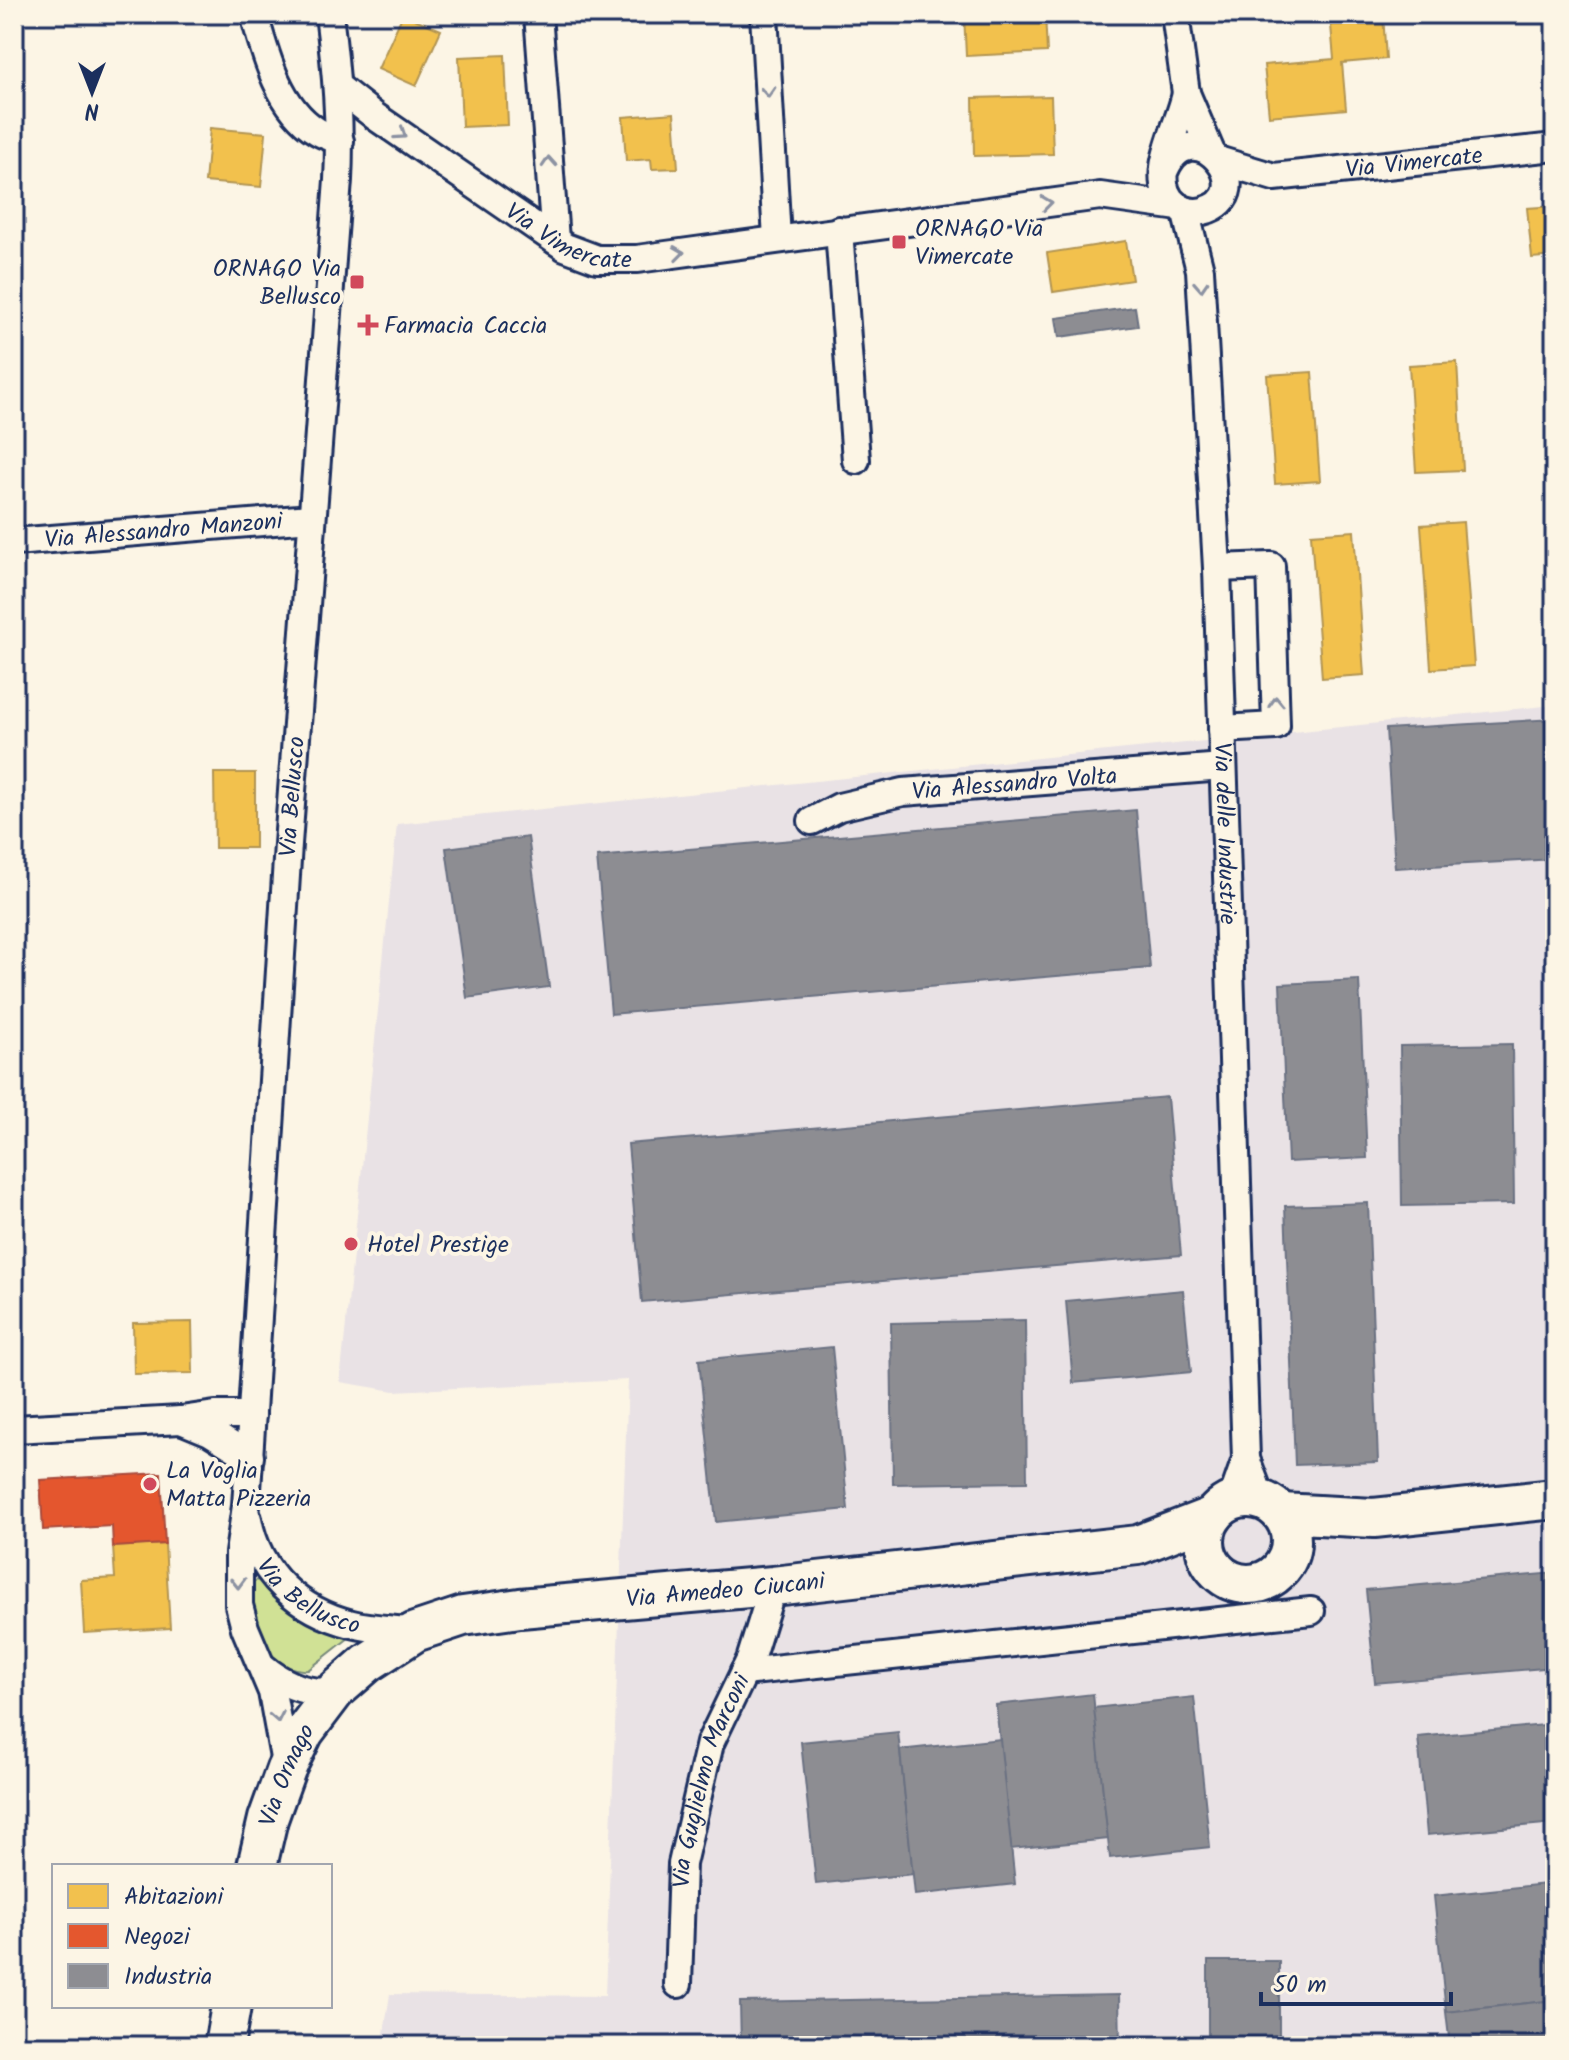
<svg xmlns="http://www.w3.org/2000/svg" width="1569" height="2060" font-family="Kalam,sans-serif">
<rect width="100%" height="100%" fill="#fcf5e5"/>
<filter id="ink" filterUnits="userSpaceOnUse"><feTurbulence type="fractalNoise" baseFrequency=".0125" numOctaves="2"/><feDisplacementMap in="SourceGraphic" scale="16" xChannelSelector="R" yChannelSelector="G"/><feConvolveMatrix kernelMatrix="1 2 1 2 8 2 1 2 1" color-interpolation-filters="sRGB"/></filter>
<g filter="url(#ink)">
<polygon fill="#e9e2e5" points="1555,705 1555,2046 382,2046 390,1994 605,1996 628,1380 394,1391 340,1382 397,824"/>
<path fill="#d0e195" stroke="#76887a" stroke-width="2" d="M258,1580L354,1634L308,1670C283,1672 259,1650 252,1626C248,1613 250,1595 250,1582Z"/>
<g fill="#f2c14e" stroke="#b29553" stroke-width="2">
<polygon points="403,14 441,30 416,86 378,69"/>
<polygon points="964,14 1045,14 1047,52 966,56"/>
<polygon points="1330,14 1383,14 1386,59 1342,63 1346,109 1269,116 1264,65 1334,59"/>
<polygon points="505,55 508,125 462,127 459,57"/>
<polygon points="1051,96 1053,154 974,156 973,98"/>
<polygon points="674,113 678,168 652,169 651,159 626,161 623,117"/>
<polygon points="210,128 266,133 261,187 205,182"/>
<polygon points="1555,206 1555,256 1532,258 1527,208"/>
<polygon points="1126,241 1132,280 1053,292 1047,253"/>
<polygon points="1457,362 1463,470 1416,472 1409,365"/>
<polygon points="1312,372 1320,481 1275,484 1267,375"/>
<polygon points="1463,522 1474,666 1431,669 1421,525"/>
<polygon points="1354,531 1364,675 1322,678 1311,534"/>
<polygon points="214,773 255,773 255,848 215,848"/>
<polygon points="192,1322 193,1373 134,1374 133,1323"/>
<polygon points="165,1544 170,1628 84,1633 81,1580 115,1578 113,1547"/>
</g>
<polygon fill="#e4572e" stroke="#a84b3c" stroke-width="2" points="161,1473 165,1544 113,1547 112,1526 43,1530 40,1480"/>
<g fill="#8d8d92" stroke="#6b7182" stroke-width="2">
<polygon points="1135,307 1138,326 1059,337 1056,318"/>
<polygon points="1555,719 1555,859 1395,868 1386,729"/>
<polygon points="1136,810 1150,968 611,1014 597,857"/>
<polygon points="528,837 549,987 467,998 446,848"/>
<polygon points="1359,980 1367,1158 1288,1162 1280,984"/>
<polygon points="1512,1044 1514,1204 1402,1206 1400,1046"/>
<polygon points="1167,1097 1181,1255 642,1302 628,1144"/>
<polygon points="1368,1203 1378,1462 1295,1465 1285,1206"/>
<polygon points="1183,1290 1191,1372 1073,1383 1066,1301"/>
<polygon points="1025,1320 1027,1482 893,1484 891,1323"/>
<polygon points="832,1347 848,1509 716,1522 699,1360"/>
<polygon points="1555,1573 1555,1667 1375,1683 1366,1590"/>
<polygon points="1093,1694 1108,1839 1011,1849 996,1705"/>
<polygon points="1194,1697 1210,1847 1110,1858 1094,1708"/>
<polygon points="1555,1724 1555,1823 1427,1835 1418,1737"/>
<polygon points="898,1732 913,1874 816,1884 801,1742"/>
<polygon points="1000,1739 1015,1884 915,1895 900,1750"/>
<polygon points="1555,1883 1555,2000 1446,2012 1434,1896"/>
<rect x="1208" y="1961" width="71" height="85"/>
<polygon points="1119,1995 1120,2046 741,2046 740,2002"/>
<polygon points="1555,2000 1555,2046 1450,2046 1446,2012"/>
</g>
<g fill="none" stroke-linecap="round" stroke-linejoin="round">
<g stroke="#1b2f5e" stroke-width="32">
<g id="street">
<path d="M254,14C265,54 279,108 317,131C324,135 333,138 340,141"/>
<polyline points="538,14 555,240"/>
<polyline points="764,14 777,239"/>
<polyline points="1175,14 1186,93 1211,152"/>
<path id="s1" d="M338,87L376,117L565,247L597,259H637L1100,196L1179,207"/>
<path id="s2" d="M1221,161L1274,177L1555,147"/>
<path d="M1164,172C1192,103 1266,195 1203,211C1191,214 1177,209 1170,199C1150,172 1181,122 1186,93"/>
<path id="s3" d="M1185,210L1200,270L1217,568L1246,1459L1262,1501"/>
<polyline points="839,230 856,460"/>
<path id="s4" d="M14,542L311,518"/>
<polyline points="1217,568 1271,566 1276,726 1222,729"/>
<path id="s5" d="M812,821L839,807L903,792L1223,767"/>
<polyline points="181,1420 210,1432 250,1457"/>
<polyline points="14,1429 181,1420 215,1415 252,1415"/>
<polyline points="1231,1502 1246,1459"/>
<path id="s6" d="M248,1519C258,1574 299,1611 352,1624C372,1629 394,1629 415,1632"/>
<path d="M263,1667C283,1684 308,1695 335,1691"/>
<polyline points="744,1672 1311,1611"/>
<path id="s7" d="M286,1769L272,1692L245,1628L239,1605V1553L246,1506L288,844L338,180C341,124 336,70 329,14"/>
<path id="s8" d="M678,1984L682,1864L710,1743L750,1660L773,1586"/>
</g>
</g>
<g stroke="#1b2f5e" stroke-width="44">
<g id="secondary">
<circle cx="1248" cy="1541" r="43"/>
<polyline points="1281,1513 1374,1518 1555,1499"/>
<path id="s9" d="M257,1866L268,1819L286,1769L304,1732L335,1691L367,1663L415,1632L463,1616L520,1608L773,1586L1138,1545L1213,1516"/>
<polyline points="224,2046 231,2006"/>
</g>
</g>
<use href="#street" stroke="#fcf5e5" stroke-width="26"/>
<use href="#secondary" stroke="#fcf5e5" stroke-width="38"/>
</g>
<defs><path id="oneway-chevron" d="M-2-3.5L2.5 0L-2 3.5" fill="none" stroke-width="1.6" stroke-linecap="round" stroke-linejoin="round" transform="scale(2)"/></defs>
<g stroke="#8c92a2">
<use href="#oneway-chevron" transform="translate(768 92) rotate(87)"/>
<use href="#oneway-chevron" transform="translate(401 134) rotate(34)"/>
<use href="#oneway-chevron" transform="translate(549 162) rotate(-94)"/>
<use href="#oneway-chevron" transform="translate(1047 203) rotate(-7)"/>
<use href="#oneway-chevron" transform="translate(679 253) rotate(-8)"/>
<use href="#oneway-chevron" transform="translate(1201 286) rotate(87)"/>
<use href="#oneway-chevron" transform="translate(1276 702) rotate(-92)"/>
<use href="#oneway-chevron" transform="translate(238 1583) rotate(89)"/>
<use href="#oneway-chevron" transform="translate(277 1717) rotate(79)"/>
</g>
</g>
<g fill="#d1495b" stroke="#fcf5e5" stroke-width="3">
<rect x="891" y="234" width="16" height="16" rx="4"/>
<rect x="349" y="274" width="16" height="16" rx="4"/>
<path d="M364 313h8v8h8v8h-8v8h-8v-8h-8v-8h8z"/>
<circle cx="351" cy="1244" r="8"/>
<circle cx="150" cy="1484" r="8"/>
</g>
<g text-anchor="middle" stroke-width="8" stroke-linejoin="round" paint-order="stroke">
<g font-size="24" fill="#1b2f5e" stroke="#fcf5e5">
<text dy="8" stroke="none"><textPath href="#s2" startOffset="196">Via Vimercate</textPath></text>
<text dy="8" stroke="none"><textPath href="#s1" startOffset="278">Via Vimercate</textPath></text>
<text dy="8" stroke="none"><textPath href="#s4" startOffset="150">Via Alessandro Manzoni</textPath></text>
<text dy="8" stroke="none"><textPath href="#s5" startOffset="208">Via Alessandro Volta</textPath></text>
<text dy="8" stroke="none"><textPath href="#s7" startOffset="982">Via Bellusco</textPath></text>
<text dy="8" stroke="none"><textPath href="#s3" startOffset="626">Via delle Industrie</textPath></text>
<text dy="8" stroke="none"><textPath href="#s6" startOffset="104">Via Bellusco</textPath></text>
<text dy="8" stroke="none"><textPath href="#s9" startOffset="608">Via Amedeo Ciucani</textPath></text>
<text dy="8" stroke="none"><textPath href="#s9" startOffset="96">Via Ornago</textPath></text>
<text dy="8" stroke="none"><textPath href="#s8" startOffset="208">Via Guglielmo Marconi</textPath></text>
</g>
<g font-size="24" fill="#1b2f5e" stroke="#fcf5e5" text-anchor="start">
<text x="915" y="236">ORNAGO Via<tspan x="915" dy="28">Vimercate</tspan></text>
<text x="341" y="276" text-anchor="end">ORNAGO Via<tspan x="341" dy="28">Bellusco</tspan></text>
<text x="384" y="333">Farmacia Caccia</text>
<text x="367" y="1252">Hotel Prestige</text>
<text x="166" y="1478">La Voglia<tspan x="166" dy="28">Matta Pizzeria</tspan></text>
</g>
</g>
<rect width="1569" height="2060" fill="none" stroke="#fcf5e5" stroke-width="48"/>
<rect x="24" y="24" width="1521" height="2012" fill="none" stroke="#1b2f5e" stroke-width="3" filter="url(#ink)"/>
<rect x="52" y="1864" width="280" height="144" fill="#fcf5e5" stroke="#a2a6af" stroke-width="2"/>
<rect x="68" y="1884" width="40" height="24" fill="#f2c14e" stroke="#a2a6af" stroke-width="2"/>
<text x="124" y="1904" font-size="24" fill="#1b2f5e">Abitazioni</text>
<rect x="68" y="1924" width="40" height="24" fill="#e4572e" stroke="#a2a6af" stroke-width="2"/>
<text x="124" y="1944" font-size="24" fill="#1b2f5e">Negozi</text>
<rect x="68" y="1964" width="40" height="24" fill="#8d8d92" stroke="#a2a6af" stroke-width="2"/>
<text x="124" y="1984" font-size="24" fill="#1b2f5e">Industria</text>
<g transform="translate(92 92) rotate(180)" stroke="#fcf5e5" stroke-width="6" paint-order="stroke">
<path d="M0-6L14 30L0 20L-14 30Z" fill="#1b2f5e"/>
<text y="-12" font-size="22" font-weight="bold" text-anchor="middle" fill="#1b2f5e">N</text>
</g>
<path d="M1261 1992v12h190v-12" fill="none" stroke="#1b2f5e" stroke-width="4"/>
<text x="1273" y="1992" font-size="24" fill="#1b2f5e" stroke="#fcf5e5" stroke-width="6" paint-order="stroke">50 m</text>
</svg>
